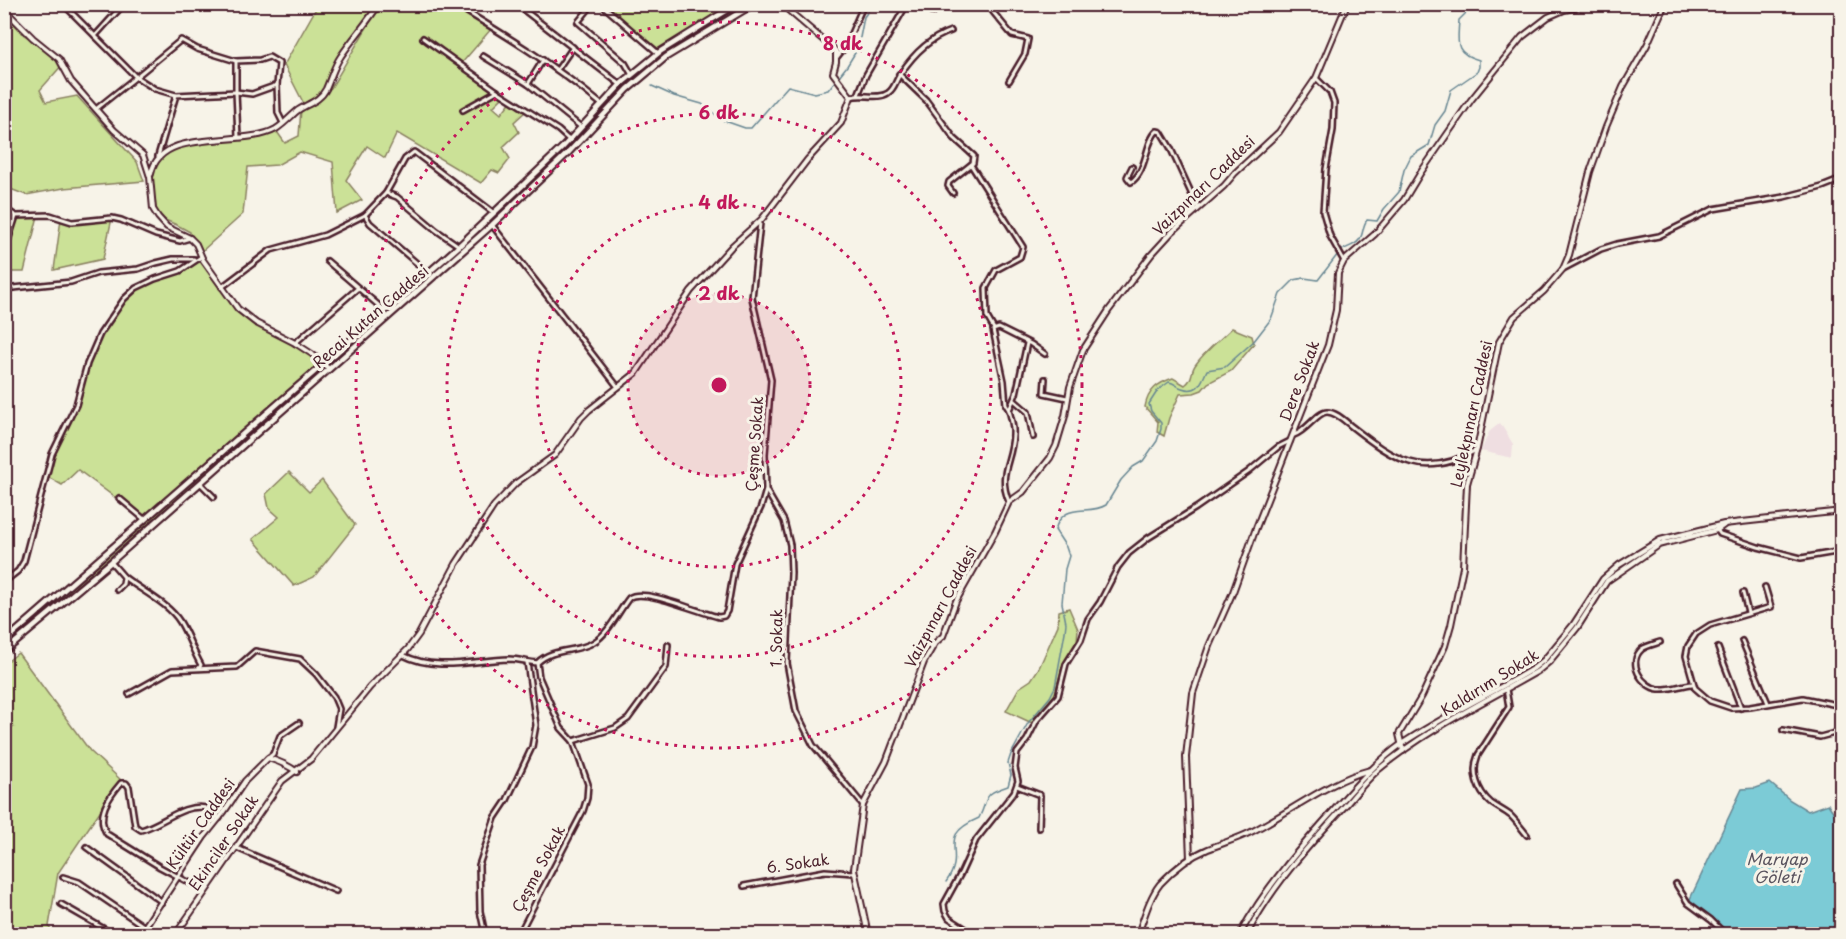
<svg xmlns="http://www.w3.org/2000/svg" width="1846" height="939" font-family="'Playpen Sans',sans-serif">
<rect width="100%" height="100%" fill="#f7f3e8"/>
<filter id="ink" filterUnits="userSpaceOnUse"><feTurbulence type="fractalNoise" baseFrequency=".0167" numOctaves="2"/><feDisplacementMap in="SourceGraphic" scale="12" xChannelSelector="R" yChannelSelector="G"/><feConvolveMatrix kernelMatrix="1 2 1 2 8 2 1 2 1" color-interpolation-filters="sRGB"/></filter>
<g filter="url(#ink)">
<polygon fill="#efdee1" points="1500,423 1513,444 1512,458 1481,451 1489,432"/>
<g fill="#cbe197" stroke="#8a8061" stroke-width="1.5">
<polygon points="318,5 374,5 371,17 339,59 325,91 331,88 380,5 454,5 492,28 461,64 505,95 493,107 501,114 512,100 527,110 514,122 519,132 503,147 510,159 499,173 492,170 481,183 397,133 385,158 367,146 346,180 362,200 337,213 333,162 300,152 277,165 248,167 243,214 202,251 190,238 190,232 177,225 158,217 151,186 153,163 174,147 262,134 275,129 285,143 299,136 301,109 305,106 284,65"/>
<polygon points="604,5 730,5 660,50"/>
<polygon points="4,13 24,35 38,43 63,64 40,90 46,102 77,96 137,162 144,181 64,188 26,195 5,187"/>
<polygon points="4,208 16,216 38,216 24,272 5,272 5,263 13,230 5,253"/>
<polygon points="112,218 103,259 54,270 61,219 72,222"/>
<polygon points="489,222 330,364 328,362 481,227"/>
<polygon points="203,260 230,297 247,315 295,343 323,363 144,519 78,470 62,485 46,476 72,415 91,353 106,325 116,314 128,295 155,279"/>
<path d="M1232,328L1252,336L1254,344L1231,371L1208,383L1202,390L1194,393L1180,394L1169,418L1164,436L1157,432L1158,422L1145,407C1148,390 1158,383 1173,378L1185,385C1194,379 1190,371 1196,364C1206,350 1220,340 1232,328Z"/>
<polygon points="321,368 324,370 5,649 5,645"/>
<polygon points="289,472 309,492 322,480 355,525 314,577 294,586 253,539 279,517 269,508 266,494"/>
<polygon points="1069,608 1078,629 1077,641 1063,664 1055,694 1032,723 1006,711 1019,688 1031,680 1039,668 1058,625 1059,611"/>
<polygon points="18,653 90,751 121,780 58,873 49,926 52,934 5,934 4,729 13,727 5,724 4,664"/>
</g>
<polygon fill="#7bcbd6" stroke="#678692" stroke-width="1.5" points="1770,783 1790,800 1808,811 1828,804 1834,813 1841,813 1842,929 1836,934 1777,934 1768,932 1763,934 1733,934 1725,931 1689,901 1742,789 1756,788"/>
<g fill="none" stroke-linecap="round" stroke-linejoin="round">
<g stroke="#678692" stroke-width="1.5">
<polyline points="652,86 674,96 702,104 722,120 745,128 751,128 788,86 815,93 828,90 847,66 858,48 864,17 873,4"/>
<path d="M1341,251C1346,247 1355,246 1359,240C1364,234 1362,226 1367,220L1377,221L1384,209L1399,192L1404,170L1411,156L1429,145L1435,125L1445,111L1451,90L1477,72L1479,67V60C1453,53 1458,42 1459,20L1467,12L1465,4"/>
<path d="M946,882C969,851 933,838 979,818C990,796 981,795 1008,786L1011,775L1008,763L1011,754L1028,723L1050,697L1055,687L1065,632L1066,623L1062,603L1065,569L1069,556L1066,547L1055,530C1063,501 1088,516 1106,505L1121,480L1133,467L1143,461L1157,441L1161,429V423L1151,411L1149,404L1158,390L1169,382C1175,383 1177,387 1182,388C1199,394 1202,381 1207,370L1225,367L1254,341L1271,319L1280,294L1294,280L1304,278L1318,280L1338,254"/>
</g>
<g stroke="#4a1f2b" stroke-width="8">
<g id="minor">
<polyline points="63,4 136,77 96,109"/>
<path d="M454,4C505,35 556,66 601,104"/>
<polyline points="516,4 621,85"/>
<polyline points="601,4 658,53"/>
<polyline points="919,4 933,12"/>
<polyline points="588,10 578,22 625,63 632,75"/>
<polyline points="993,12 1012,35 1028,39 1025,54 1009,81"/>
<polyline points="95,36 124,4"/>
<polyline points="423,38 497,91 558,130 569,140"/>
<polyline points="483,56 528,84"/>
<polygon points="269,57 279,63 277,85 252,94 236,92 236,61 260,60"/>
<polyline points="837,57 845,47 864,4"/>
<polyline points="543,60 528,84 581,127"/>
<polyline points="557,70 573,47"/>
<polyline points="899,74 926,100 954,138 974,156 973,163 949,182 948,186 953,193"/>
<polyline points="1316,78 1330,92 1334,103 1333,130 1326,169 1323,212 1330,236 1344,261"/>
<polyline points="277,85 278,113 283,123"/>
<polyline points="176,95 155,89 136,77 181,40 197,49 236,61"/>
<polyline points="858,95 866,75 907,4"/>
<path d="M851,97C862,93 878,100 888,93C895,89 896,79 901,73C913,55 930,38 951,31"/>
<polyline points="463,110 497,91"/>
<polyline points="158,156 176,95 236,92 238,137"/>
<polyline points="971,165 1023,247 1020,257 996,270 986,288 987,317 994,329"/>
<path d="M1132,167L1127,177L1131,182C1147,172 1145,142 1157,131L1161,132L1170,147L1198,208"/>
<polyline points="386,193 397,197 436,230 459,246"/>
<polyline points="4,208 16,216 50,215 72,222 112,218 121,220 156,235 180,241 190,238"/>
<polyline points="365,215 370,223 427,272"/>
<polyline points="492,225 618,387"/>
<polyline points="4,253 16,216"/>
<polyline points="327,261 384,310"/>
<polyline points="1563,269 1601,249 1617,244 1659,236 1713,209 1784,197 1822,187 1842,179"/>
<polyline points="222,287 271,250 325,235 365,215 386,193 405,159 414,152 494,213"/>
<polyline points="4,289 71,282 98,273 138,269 156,263 173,259 194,259"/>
<polyline points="295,343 358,288"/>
<polyline points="1027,343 1016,394 1009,410 1006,405 1004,381 993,330 999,328 1031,344 1045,354"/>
<polyline points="1045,379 1044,393 1067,398"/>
<polyline points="1014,400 1028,412 1033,437"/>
<path d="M1294,435C1307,431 1317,412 1327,412C1336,412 1345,421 1351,426C1393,459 1424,481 1476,450"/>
<polyline points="200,483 214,497"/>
<polyline points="766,490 784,521 790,545 791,573 787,663 796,711 813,745 863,805"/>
<polyline points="119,498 144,519"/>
<path d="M1009,502C997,473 1012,462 1013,435C1014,426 1011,419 1009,410"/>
<polyline points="1716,528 1720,534 1758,547 1801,558 1842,551"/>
<polyline points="111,562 124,577 123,584 117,590"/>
<path d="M124,577C142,591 168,603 180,622C188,635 193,651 201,665L199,668"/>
<polyline points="4,582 18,571 24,561 52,454 76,405 87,364 100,334 124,299 136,288 155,279 180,271 201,257"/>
<polyline points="1765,587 1771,607 1710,625 1696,634 1688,646 1686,656 1695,688 1710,701 1731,708 1750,707 1803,698 1842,706"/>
<polyline points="1743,593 1748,613"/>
<polyline points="1742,641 1768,703"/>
<path d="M1660,642C1654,644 1646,646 1642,649C1627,662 1641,687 1659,689C1669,690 1682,685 1692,684"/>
<polyline points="1718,648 1741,708"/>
<path d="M403,655C436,672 474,660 509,659C519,659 527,662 537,663"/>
<path d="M1506,689L1509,707L1478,755C1471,772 1477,791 1491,803C1498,808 1505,811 1511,816C1517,822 1522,829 1527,835"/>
<polyline points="129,694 172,670 237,667 255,651 300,659 316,674 334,697 339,709 336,727"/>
<polyline points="4,726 7,725"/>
<polyline points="1783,730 1820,737 1842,731"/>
<polyline points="573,741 615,728 628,719 666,667 668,645"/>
<polyline points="268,758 273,754 280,736 299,723"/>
<polyline points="1017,786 1040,795 1039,828"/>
<polyline points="86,847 162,902"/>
<polyline points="237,848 336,891"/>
<polyline points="63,877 79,882 145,927"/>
<polyline points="1676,884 1688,903 1711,920 1725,934"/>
<polyline points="744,886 825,871 854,873"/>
<path d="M205,891L160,867L107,834C95,816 109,797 121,783H126L129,787L135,826L141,830C163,824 183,803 206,808L211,814L220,818"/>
<polyline points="61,904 113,934"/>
<polyline points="485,934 480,911 479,865 495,818 507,800 532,747 536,725 527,662"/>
<path d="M519,934L583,811L587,798L588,784L573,741L561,728L539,677L537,663C553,647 577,653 594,642C609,633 618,612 629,598C644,587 699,613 719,617L724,616L727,611L735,564L761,507L766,490L765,454L771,380L752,298L760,223"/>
<polyline points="974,934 949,918 945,911 944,904 961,873 976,840 1014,792 1018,781 1015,768 1017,753 1027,740 1037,720 1058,696 1066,664 1081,640 1088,619 1100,602 1118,567 1129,553 1148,538 1196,508 1248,472 1278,447 1290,441"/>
</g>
</g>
<g stroke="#4a1f2b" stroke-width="8">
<g id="tertiary">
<polyline points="4,9 33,38 59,59 71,81 114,130 143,155 150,177 153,209 158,217 167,227 190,238 196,244 203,260 238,309 256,323 295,343 312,354 329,369"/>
<path d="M151,174C160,126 243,148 276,129C284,124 290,117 297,111C307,104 320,101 326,89C331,78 334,66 341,56C353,38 367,23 379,4"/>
<polyline points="1403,751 1399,734 1422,696 1445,646 1451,625 1463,567 1467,484 1477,449 1499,342 1514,317 1544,291 1563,269 1569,255 1590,172 1606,127 1623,87 1647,45 1665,4"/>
<polyline points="1190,859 1186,757 1193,693 1209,646 1233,592 1256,528 1328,345 1336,310 1338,273 1344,261 1375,234 1404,200 1421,172 1471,100 1522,37 1548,17 1564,10 1593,4"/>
<path d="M140,934L204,837L224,812L245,781L268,758C278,761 288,765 297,772"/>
<polyline points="176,934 282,781 311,759 370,687 408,649 419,634 456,564 494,506 516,483 555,455 581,418 589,410 636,373 691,291 732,246 762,219 808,159 841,123 851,97 833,73 836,62 836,51 781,4"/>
<polyline points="868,934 854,869 863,805 886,762 924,662 935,643 943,636 956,601 995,532 1009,502 1023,492 1050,458 1056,446 1065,416 1070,387 1083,350 1109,310 1151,255 1172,232 1224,186 1235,173 1279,132 1316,78 1347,4"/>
<path d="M1138,934C1144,918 1149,898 1160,884C1173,870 1191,856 1208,849C1223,843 1237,839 1251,832C1288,813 1331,780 1370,770"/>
<path d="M1240,934C1265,888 1299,849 1334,810C1355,786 1376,762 1403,743C1445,715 1491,694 1534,668L1544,660L1573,625L1603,579L1619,565L1660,540L1724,524L1842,511"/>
<path d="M1247,934C1271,887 1308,846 1344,807C1355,795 1366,780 1378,770C1424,731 1486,701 1538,671L1549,662L1577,628L1607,581L1659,545L1717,530L1724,525"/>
</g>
</g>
<g stroke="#4a1f2b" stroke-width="9">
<g id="secondary">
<polyline points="4,642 459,246 563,147 622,83 661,51 737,4"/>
<polyline points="4,652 111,562 492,225 569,152 628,89 666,57 754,4"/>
</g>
</g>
<use href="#minor" stroke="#f7f3e8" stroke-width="3"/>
<use href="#tertiary" stroke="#f7f3e8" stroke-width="4"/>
<use href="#secondary" stroke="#f7f3e8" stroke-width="4.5"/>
</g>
</g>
<circle cx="719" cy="385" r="91" fill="#c2185b" fill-opacity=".12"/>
<g fill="none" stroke="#c2185b" stroke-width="3" stroke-dasharray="3 6">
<circle cx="719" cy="385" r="91"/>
<circle cx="719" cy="385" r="182"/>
<circle cx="719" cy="385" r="272"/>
<circle cx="719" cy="385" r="363"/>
</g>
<g text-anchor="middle" stroke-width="6" stroke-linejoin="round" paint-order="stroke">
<g font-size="15" fill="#4a1f2b" stroke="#f7f3e8">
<text transform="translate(1204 186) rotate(-44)" y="5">Vaizpınarı Caddesi</text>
<text transform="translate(371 317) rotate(-41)" y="5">Recai Kutan Caddesi</text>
<text transform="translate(1300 381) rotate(-69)" y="5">Dere Sokak</text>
<text transform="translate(1472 414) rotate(-78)" y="5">Leylekpınarı Caddesi</text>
<text transform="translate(755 444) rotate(-86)" y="5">Çeşme Sokak</text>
<text transform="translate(941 607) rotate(-62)" y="5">Vaizpınarı Caddesi</text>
<text transform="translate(777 638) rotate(-89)" y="5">1. Sokak</text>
<text transform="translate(1490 683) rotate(-32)" y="5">Kaldırım Sokak</text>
<text transform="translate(201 824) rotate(-55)" y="5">Kültür Caddesi</text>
<text transform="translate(224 843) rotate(-56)" y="5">Ekinciler Sokak</text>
<text transform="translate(798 864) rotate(-8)" y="5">6. Sokak</text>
<text transform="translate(539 869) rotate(-62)" y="5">Çeşme Sokak</text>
</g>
<g font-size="16" font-style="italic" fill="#59535e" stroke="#f7f3e8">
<text x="1777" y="865">Maryap<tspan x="1777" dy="18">Göleti</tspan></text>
</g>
</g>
<circle cx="719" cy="385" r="9" fill="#c2185b" stroke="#f7f3e8" stroke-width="3"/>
<g font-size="18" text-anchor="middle" font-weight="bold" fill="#c2185b" stroke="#f7f3e8" stroke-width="6" stroke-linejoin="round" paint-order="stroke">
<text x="843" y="50">8 dk</text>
<text x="719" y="119">6 dk</text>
<text x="719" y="209">4 dk</text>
<text x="719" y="300">2 dk</text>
</g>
<rect width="1846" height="939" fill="none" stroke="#f7f3e8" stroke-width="24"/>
<rect x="12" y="12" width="1822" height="915" fill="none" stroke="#4a1f2b" stroke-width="2" filter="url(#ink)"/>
</svg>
